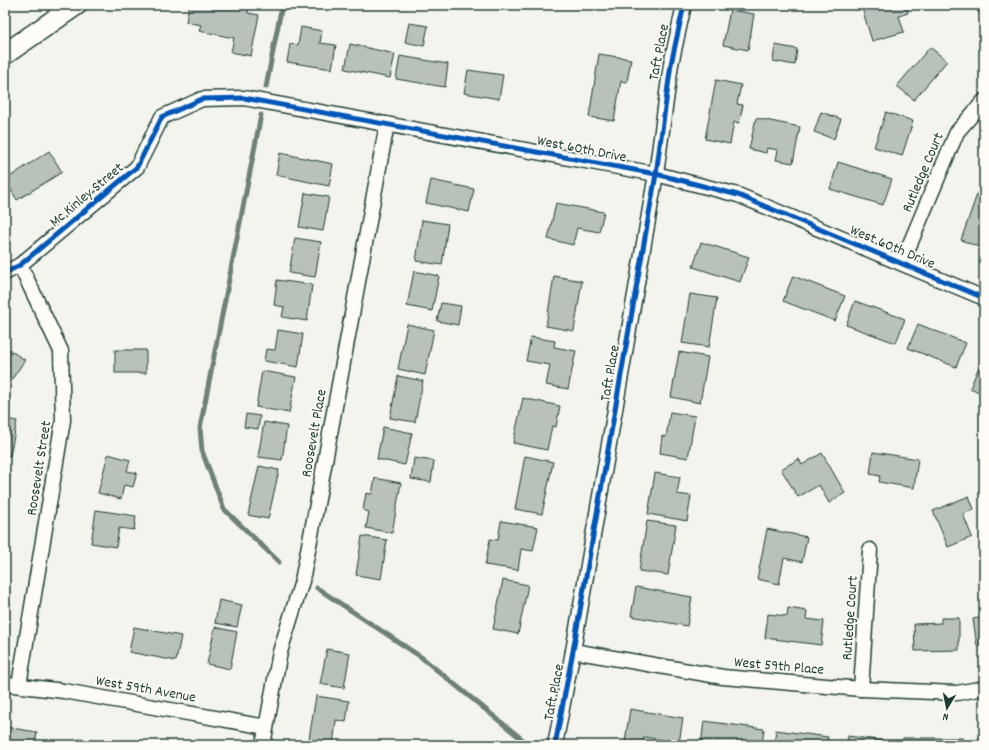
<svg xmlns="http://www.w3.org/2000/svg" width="989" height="750" font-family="Dekko,sans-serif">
<rect width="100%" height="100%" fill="#f4f4ef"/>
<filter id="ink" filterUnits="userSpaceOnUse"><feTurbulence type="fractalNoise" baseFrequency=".025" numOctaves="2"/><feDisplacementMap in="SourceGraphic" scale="8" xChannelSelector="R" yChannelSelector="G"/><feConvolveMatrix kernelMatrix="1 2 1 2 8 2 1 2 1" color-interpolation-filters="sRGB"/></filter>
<g filter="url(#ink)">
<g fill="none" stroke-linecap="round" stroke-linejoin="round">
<g stroke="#6e8179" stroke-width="5">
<polyline points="266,87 282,5"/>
<polyline points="261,115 200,428 202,451 224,509 279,562"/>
<polyline points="317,588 421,657 529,745"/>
</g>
</g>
<g fill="#b9c1bb" stroke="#1f3d34">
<polygon points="189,5 214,5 228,8 229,5 249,5 248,13 259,15 251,56 231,52 234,38 199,31 201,25 186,22"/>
<polygon points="861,5 906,5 908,13 899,16 904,32 872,41"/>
<polygon points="730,10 754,14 748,50 723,45"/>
<polygon points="409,23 428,26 424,46 405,42"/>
<polygon points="301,27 322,31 320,43 336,45 332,69 287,62 290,44 298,45"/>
<polygon points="350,44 395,54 390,78 345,69"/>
<polygon points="775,45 797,49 795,65 773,61"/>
<polygon points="930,47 947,61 914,100 897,86"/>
<polygon points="599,54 631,59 627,82 621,81 614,121 589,117"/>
<polygon points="400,56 448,64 445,87 396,79"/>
<polygon points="468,70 503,75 499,99 464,93"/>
<polygon points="716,80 741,85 737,104 743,105 739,123 734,122 730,144 705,139"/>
<polygon points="821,112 841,119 834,139 814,132"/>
<polygon points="886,112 913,121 902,156 874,147"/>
<polygon points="756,118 800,127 793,163 776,160 778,150 767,148 766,153 749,149"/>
<polygon points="49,151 62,172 17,200 5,180"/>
<polygon points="280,153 333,164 329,186 276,175"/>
<polygon points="838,162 892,179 883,205 830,189"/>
<polygon points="431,180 474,189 469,212 426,203"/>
<polygon points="981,183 984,184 984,249 961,240"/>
<polygon points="305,193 329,197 323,231 299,227"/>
<polygon points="556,203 604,212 599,232 577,228 573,245 548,239"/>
<polygon points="422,220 448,224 442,265 416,261"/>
<polygon points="295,238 321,242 315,277 289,273"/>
<polygon points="701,242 749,257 740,282 693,267"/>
<polygon points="414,271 439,276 432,311 407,306"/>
<polygon points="554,276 582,281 574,331 546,326"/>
<polygon points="793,276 845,296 835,321 783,301"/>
<polygon points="277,280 312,285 307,321 282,317 284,307 274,305"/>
<polygon points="690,294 717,298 709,347 682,343"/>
<polygon points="855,301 905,319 896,343 846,325"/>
<polygon points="441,303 461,306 458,325 437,321"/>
<polygon points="407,324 434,330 425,375 398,369"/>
<polygon points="918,324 966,343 956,367 908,348"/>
<polygon points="278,330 303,334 298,367 264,361 266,349 275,350"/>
<polygon points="531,337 555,341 554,347 576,351 568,389 546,385 550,365 526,361"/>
<polygon points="5,347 25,360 12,379 5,375"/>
<rect x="115" y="350" width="31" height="23"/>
<polygon points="679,352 708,357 700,403 671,397"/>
<polygon points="980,364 984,366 984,394 970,388"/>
<polygon points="262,371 296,377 289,413 256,407"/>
<polygon points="398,376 423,381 415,422 390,418"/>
<polygon points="523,398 560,406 556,427 552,426 547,450 513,443"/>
<polygon points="670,412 695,416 688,458 660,453 662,436 666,437"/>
<polygon points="246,414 260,416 258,429 244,427"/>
<polygon points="5,419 17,421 10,456 5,455"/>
<polygon points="264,422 287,426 282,460 258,457"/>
<polygon points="383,427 412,433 405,465 377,459"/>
<polygon points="873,452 918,459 914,488 879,482 880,476 870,474"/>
<polygon points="822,453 845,493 829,503 819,485 798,497 781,469 799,459 802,465"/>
<polygon points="108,454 130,460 127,471 137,473 133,487 124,485 121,499 98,493"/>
<polygon points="525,456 553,462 542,514 515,509"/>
<polygon points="414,458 434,461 431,482 411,479"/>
<polygon points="259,466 279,470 268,519 248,515"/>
<polygon points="655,473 680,477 677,494 691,496 687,521 648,514"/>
<polygon points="5,474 10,475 5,499"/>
<polygon points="375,478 401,483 392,533 366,528 369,512 363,510 366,493 372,494"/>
<polygon points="969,496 974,509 963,514 972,537 948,547 933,511"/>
<polygon points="96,510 136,516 134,530 119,528 116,547 91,543"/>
<polygon points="501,521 538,527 533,551 521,549 518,570 485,565 490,539 498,540"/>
<polygon points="647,521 676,525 668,575 639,571"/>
<polygon points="767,529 807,537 802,562 784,558 779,584 757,579"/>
<polygon points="362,536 387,540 381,579 356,575"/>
<polygon points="503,580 528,585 518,634 493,629"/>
<polygon points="636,587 692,597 687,626 631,616"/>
<polygon points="219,600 242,605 237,627 215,623"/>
<polygon points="788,608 807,611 806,619 824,621 821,645 765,638 768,614 787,616"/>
<polygon points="984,617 984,645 977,646 973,619"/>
<polygon points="941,618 959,618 959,650 915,651 914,624 941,623"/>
<polygon points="134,627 181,636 176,661 129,652"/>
<polygon points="215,627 237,632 230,669 207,664"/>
<polygon points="327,649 350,653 344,688 320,684"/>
<polygon points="316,696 349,701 346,722 336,720 333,745 308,745"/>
<polygon points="630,709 683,718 679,743 644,737 643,744 625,742"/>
<polygon points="704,721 764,729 762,745 701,745"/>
<polygon points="5,727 37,732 35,745 5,745"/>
<polygon points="776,730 828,737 827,745 774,745"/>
<polygon points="848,736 892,742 891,745 837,745 838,741 847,742"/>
<rect x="903" y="738" width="59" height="7"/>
<polygon points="78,739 102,743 102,745 77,745"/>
<polygon points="984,739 984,745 976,745 976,740"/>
<polygon points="51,741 71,745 50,745"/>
</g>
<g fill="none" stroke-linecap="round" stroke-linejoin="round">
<g stroke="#1f3d34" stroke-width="10">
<polyline id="lane" points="979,5 984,12"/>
</g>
<g stroke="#1f3d34" stroke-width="17">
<g id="street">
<polyline points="902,263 957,132 984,101"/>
<polyline points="5,273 20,265 137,167 162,117 202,99 244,98 656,174 738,195 984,298"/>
<polyline points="573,651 723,677 861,689 957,693 984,688"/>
<polyline points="5,684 64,691 266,727"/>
<polyline points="19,685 63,420 61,351 20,265"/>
<polyline points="861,689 870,550"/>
<polyline points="263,745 280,652 302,581 318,499 387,124"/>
<polyline points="555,745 573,651 656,174 671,64 684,5"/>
</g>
</g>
<g stroke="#1f3d34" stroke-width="23">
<polyline id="secondary" points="5,54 76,5"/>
</g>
<use href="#lane" stroke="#fdfcf7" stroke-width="7"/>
<use href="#street" stroke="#fdfcf7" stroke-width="14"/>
<use href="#secondary" stroke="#fdfcf7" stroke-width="20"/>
<g stroke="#fdfcf7" stroke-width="8">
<g id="cycleway">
<polyline points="5,273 20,265 137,167 162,117 202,99 244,98 656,174 738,195 984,298"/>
<polyline points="555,745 573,651 656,174 671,64 684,5"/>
</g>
</g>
<use href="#cycleway" stroke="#0057b8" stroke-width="5"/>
</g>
</g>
<g text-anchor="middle" stroke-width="3.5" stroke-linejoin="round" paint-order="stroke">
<g font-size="15" fill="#1f3d34" stroke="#fdfcf7">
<text transform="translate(658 52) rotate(-79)" y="5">Taft Place</text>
<text transform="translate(582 148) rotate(11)" y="5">West 60th Drive</text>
<text transform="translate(922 172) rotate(-67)" y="5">Rutledge Court</text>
<text transform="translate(86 194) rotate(-40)" y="5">Mc Kinley Street</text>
<text transform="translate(893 246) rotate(23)" y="5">West 60th Drive</text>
<text transform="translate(609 373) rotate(-80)" y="5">Taft Place</text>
<text transform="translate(313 433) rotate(-80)" y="5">Roosevelt Place</text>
<text transform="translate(38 468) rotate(-81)" y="5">Roosevelt Street</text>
<text transform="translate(849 618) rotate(-86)" y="5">Rutledge Court</text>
<text transform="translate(779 665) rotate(5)" y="5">West 59th Place</text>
<text transform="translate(146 688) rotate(10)" y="5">West 59th Avenue</text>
<text transform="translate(553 692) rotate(-79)" y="5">Taft Place</text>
</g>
</g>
<rect width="989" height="750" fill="none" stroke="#fdfcf7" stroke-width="20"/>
<rect x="10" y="10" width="969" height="730" fill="none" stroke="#1f3d34" stroke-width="1.5" filter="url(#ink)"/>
<g transform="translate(947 708) rotate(190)" stroke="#fdfcf7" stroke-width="3" paint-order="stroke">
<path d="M0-3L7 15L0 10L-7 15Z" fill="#1f3d34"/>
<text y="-6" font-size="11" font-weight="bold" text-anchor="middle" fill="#1f3d34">N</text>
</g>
</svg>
